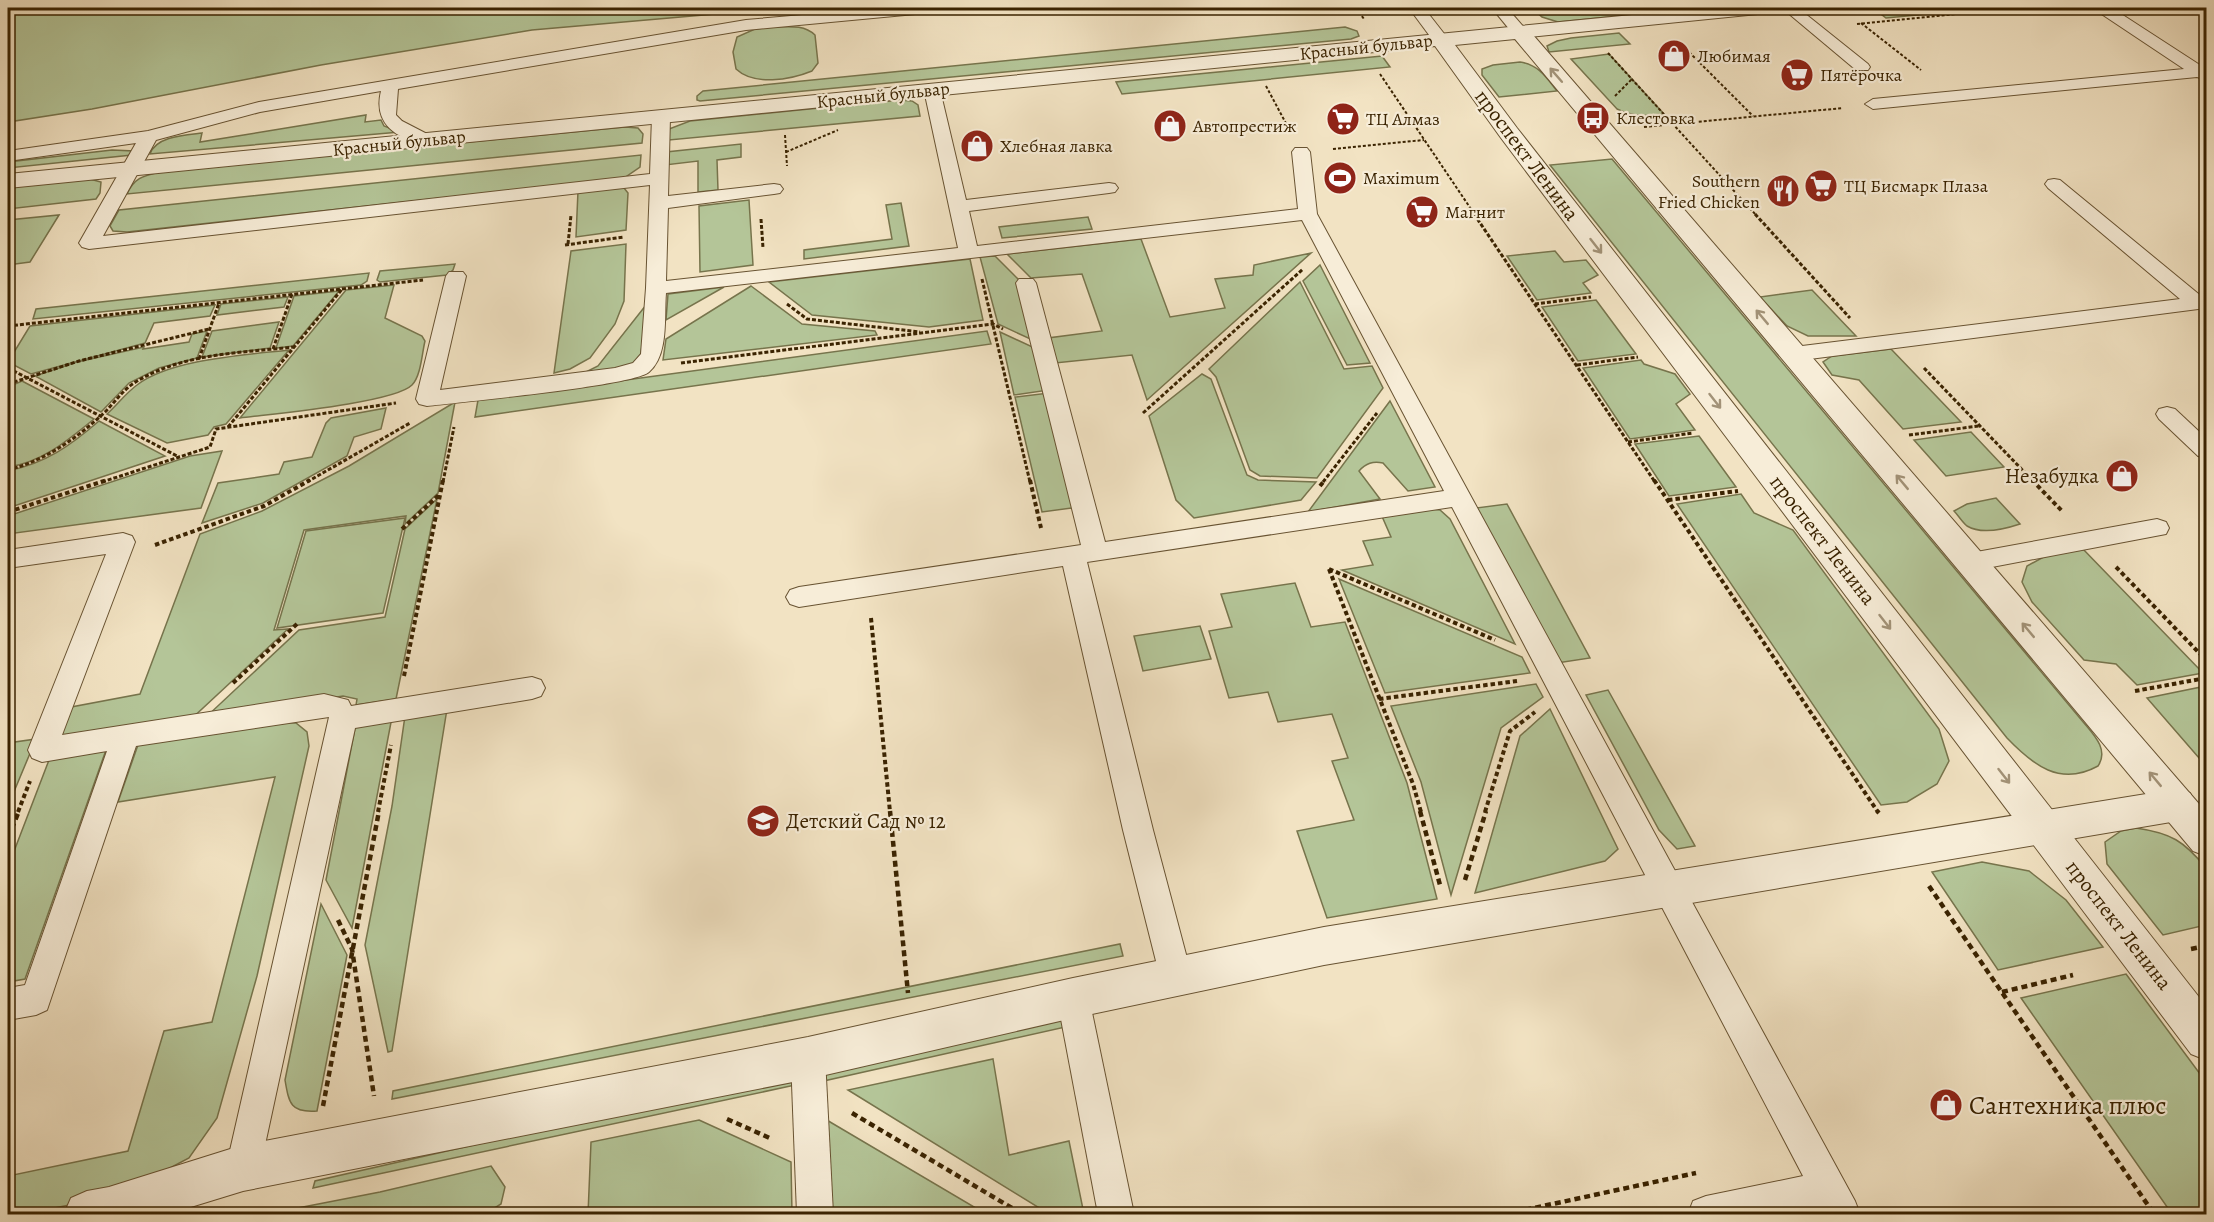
<svg xmlns="http://www.w3.org/2000/svg" width="2214" height="1222" font-family="Alegreya,serif">
<rect width="100%" height="100%" fill="#f2e3c3"/>
<filter id="stains"><feTurbulence type="fractalNoise" baseFrequency=".00333" numOctaves="4"/><feColorMatrix values="0 0 0 0 .2 0 0 0 0 .09 0 0 0 0 .02 0 0 0 .5 -.17"/></filter>
<radialGradient id="worn" r=".72"><stop offset=".6" stop-color="#630" stop-opacity="0"/><stop offset="1" stop-color="#630" stop-opacity=".3"/></radialGradient>
<g fill="#b4c598" stroke="#77744c" stroke-width="1.5">
<polygon points="8,8 783,8 532,30 321,65 92,109 8,122"/>
<polygon points="1532,8 1652,8 1656,10 1648,13 1558,22 1542,17"/>
<polygon points="1873,8 1992,8 1886,18"/>
<path d="M773,27C788,27 803,24 815,35L818,63L812,71C790,80 754,86 736,69L733,52L737,37L755,29Z"/>
<polygon points="1345,27 1357,31 1359,36 1351,39 700,101 697,100 697,96 703,91"/>
<polygon points="1619,33 1630,44 1549,52 1547,46 1557,41 1571,38"/>
<path d="M1609,54L1664,114C1647,116 1633,117 1617,109L1571,59Z"/>
<polygon points="1382,56 1390,67 1122,94 1116,82"/>
<path d="M1520,62C1539,65 1546,77 1557,91L1499,97L1482,75V69L1493,65Z"/>
<polygon points="899,100 912,101 918,105 920,116 669,140 669,129 690,121"/>
<path d="M366,115L365,122L381,120L384,126L400,132L150,154C156,136 186,135 202,133L200,142Z"/>
<path d="M625,127L638,128L643,134L642,143L127,194C134,178 143,176 159,172Z"/>
<polygon points="741,144 741,157 717,160 718,190 698,192 698,161 665,165 666,152"/>
<polygon points="112,150 134,151 132,155 8,168 8,162"/>
<polygon points="641,155 640,167 624,178 127,232 113,231 110,226 119,210"/>
<path d="M1612,159L2084,723C2094,735 2109,750 2098,766C2060,787 2033,765 2007,738L1550,165Z"/>
<polygon points="86,178 101,182 100,193 96,199 8,209 8,186"/>
<polygon points="624,188 628,193 626,230 576,237 578,191"/>
<polygon points="749,200 753,265 700,272 699,206"/>
<polygon points="901,203 909,246 804,259 804,250 892,239 886,205"/>
<polygon points="59,215 30,262 8,265 8,220"/>
<polygon points="1088,217 1092,229 1002,238 999,227"/>
<polygon points="1141,239 1170,317 1225,308 1215,279 1253,275 1254,265 1311,253 1147,400 1132,355 1055,363 1048,338 1102,331 1082,274 1031,278 1007,254"/>
<polygon points="626,244 624,301 615,324 590,358 570,369 554,373 571,251"/>
<polygon points="1555,251 1564,262 1586,260 1598,275 1583,283 1591,293 1537,300 1507,256"/>
<polygon points="995,256 1023,284 1039,343 998,324 980,257"/>
<polygon points="970,259 983,320 929,327 812,315 769,282"/>
<polygon points="455,264 453,270 447,275 380,282 377,280 380,271"/>
<polygon points="1320,265 1370,363 1347,365 1303,281"/>
<polygon points="369,273 367,281 361,285 33,319 36,309"/>
<polygon points="1300,282 1344,369 1372,366 1383,388 1317,478 1260,476 1250,470 1216,377 1209,369"/>
<path d="M394,285L385,318L422,336L425,341C422,353 421,376 412,385C394,403 270,414 240,418L346,290Z"/>
<polygon points="751,286 802,324 875,331 877,335 663,360 666,339"/>
<polygon points="724,287 666,320 668,294"/>
<polygon points="1812,290 1856,336 1808,336 1787,326 1760,297"/>
<polygon points="339,291 293,346 276,348 294,296"/>
<polygon points="288,297 284,307 217,315 221,304"/>
<polygon points="650,300 639,364 580,375 598,366"/>
<polygon points="1596,300 1636,354 1578,361 1542,307"/>
<polygon points="215,305 210,316 154,323 145,343 31,374 8,362 30,326"/>
<polygon points="279,322 270,348 202,357 212,331"/>
<polygon points="207,331 197,358 159,368 129,383 101,412 35,376 77,362 144,347 143,349 189,342 192,334"/>
<polygon points="987,331 991,344 475,417 478,400"/>
<polygon points="1000,332 1039,350 1049,390 1014,395"/>
<polygon points="1891,349 1961,422 1903,429 1859,380 1832,375 1823,362 1832,356"/>
<path d="M289,350L226,424L214,427L208,435L167,443L107,414C117,405 126,393 137,385C171,359 246,355 289,350Z"/>
<polygon points="1641,360 1644,364 1675,374 1690,394 1676,404 1695,430 1630,439 1583,368"/>
<polygon points="1202,374 1211,379 1247,475 1258,480 1316,482 1301,500 1194,518 1176,500 1149,416"/>
<path d="M22,381L94,419C67,441 42,462 8,467V387Z"/>
<polygon points="1049,393 1079,507 1042,512 1015,397"/>
<path d="M1390,401L1435,487L1408,491L1383,463C1373,461 1366,463 1359,471L1380,499L1308,512Z"/>
<polygon points="455,402 438,493 405,524 406,516 304,530 274,630 288,629 189,721 52,744 66,708 140,694 200,534 262,511 349,466"/>
<polygon points="386,408 381,429 354,437 347,456 263,503 202,523 218,483 279,474 284,462 312,457 326,423 331,418"/>
<path d="M99,421L165,456L8,508V471C46,463 70,446 99,421Z"/>
<polygon points="1971,432 2004,467 1946,476 1914,440"/>
<polygon points="1699,436 1736,487 1669,496 1635,444"/>
<polygon points="222,451 201,508 8,534 8,516 190,456"/>
<polygon points="1741,494 1754,513 1793,530 1939,729 1949,761 1937,784 1907,802 1881,805 1677,504"/>
<path d="M1996,498L2020,524C2005,529 1982,535 1967,526C1962,522 1958,515 1954,511L1967,504Z"/>
<polygon points="437,499 396,699 356,705 357,699 343,696 205,718 299,630 385,617 405,529"/>
<polygon points="1507,504 1590,658 1557,663 1476,508"/>
<polygon points="1423,508 1440,510 1450,519 1515,644 1342,570 1373,565 1363,541 1391,537 1381,514"/>
<polygon points="405,518 383,613 277,628 306,531"/>
<polygon points="2082,548 2203,673 2137,685 2116,664 2084,660 2032,602 2022,582 2027,566 2051,553"/>
<polygon points="1339,579 1522,657 1530,673 1385,693"/>
<polygon points="1295,583 1311,627 1345,622 1407,783 1437,899 1327,918 1297,831 1354,820 1332,761 1348,758 1332,714 1278,722 1268,692 1229,698 1209,631 1232,627 1221,594"/>
<polygon points="1200,626 1211,659 1143,671 1134,636"/>
<polygon points="1536,684 1543,697 1501,728 1451,895 1421,782 1391,706"/>
<polygon points="2206,686 2206,766 2147,698"/>
<polygon points="1608,690 1695,846 1677,849 1659,830 1586,695"/>
<polygon points="447,709 392,1051 388,1052 365,945 392,806 405,716"/>
<polygon points="1550,709 1618,849 1605,861 1475,893 1520,736"/>
<polygon points="392,717 352,928 326,880 356,723"/>
<polygon points="277,722 296,723 307,732 309,746 257,976 217,1118 189,1158 134,1187 84,1202 25,1214 8,1214 8,1176 128,1151 164,1031 212,1022 275,777 118,802 139,742"/>
<polygon points="36,739 8,806 8,743"/>
<polygon points="106,750 25,979 8,982 8,867 49,760"/>
<path d="M2136,828C2171,833 2184,841 2206,868V925L2163,935L2107,864L2105,842L2121,831Z"/>
<polygon points="1982,862 2029,871 2066,900 2103,947 1998,970 1932,872"/>
<path d="M321,904L347,955L317,1111C291,1113 289,1104 285,1080Z"/>
<polygon points="1120,944 1123,956 392,1099 393,1091"/>
<polygon points="2126,974 2206,1082 2206,1214 2172,1214 2021,998"/>
<polygon points="1068,1013 1070,1026 819,1082 818,1067"/>
<polygon points="993,1059 1009,1155 1069,1141 1084,1214 1049,1214 848,1090"/>
<polygon points="800,1071 800,1084 313,1188 315,1181"/>
<polygon points="825,1119 986,1214 833,1214"/>
<polygon points="699,1120 791,1162 792,1214 588,1214 591,1142"/>
<polygon points="491,1166 505,1187 501,1204 485,1214 267,1214 380,1192"/>
</g>
<g fill="none" stroke-linecap="round" stroke-linejoin="round">
<g stroke="#685332" stroke-width="2">
<g id="service">
<path d="M883,8H934L926,13L746,30L398,89L396,115L402,121L431,136L434,140L431,144L425,145C396,138 373,124 381,91L260,112L156,140L103,236L650,174L652,117L655,113H667L670,117L668,196L774,184L780,185L783,189L780,193L774,194L668,208L666,281L958,248L924,90L932,85L940,90L966,200L1109,183L1115,184L1118,188L1115,192L1109,193L969,211L977,246L1298,209L1292,152L1295,148H1307L1310,152L1317,214L1855,1201L1860,1214H1823L1819,1208L1787,1214H1688L1693,1201L1706,1196L1803,1176L1452,507L1087,562L1153,830L1192,977L1187,988L1176,992L1165,988L1160,977L1123,830L1063,566L799,607L790,604L786,597L790,590L799,587L1081,545L1016,283L1019,279H1033L1036,283L1105,542L1444,491L1302,220L666,293C664,317 669,355 649,372C633,386 460,402 427,406L419,404L416,399L446,276L449,272H463L466,276L440,390L615,368L633,363L641,354L646,288L650,185L89,249L82,247L79,243L136,143L8,161V151L148,131L259,102L746,20Z"/>
<polygon points="1409,8 1424,8 1449,40 1447,43 1435,43"/>
<polygon points="1492,8 1507,8 1528,32 1526,35 1514,35"/>
<polygon points="1782,8 1798,8 1868,64 1870,67 1868,70 1856,70"/>
<polygon points="2095,8 2112,8 2206,69 2206,80 2197,77 1873,109 1865,104 1873,99 2184,69 2097,11"/>
<polygon points="2054,179 2060,180 2201,296 2206,296 2206,308 1794,361 1787,359 1783,354 1787,349 1794,347 2180,299 2048,188 2045,184 2048,180"/>
<polygon points="2167,407 2175,409 2206,438 2206,458 2198,456 2159,419 2156,414 2159,409"/>
<polygon points="2157,519 2166,522 2169,528 2166,534 1971,571 1962,569 1959,562 1962,555 1971,553"/>
<polygon points="123,533 132,536 135,542 62,735 324,694 348,700 351,706 532,677 541,680 545,688 541,696 532,699 355,728 260,1168 255,1180 243,1185 231,1180 226,1168 329,717 136,746 47,1010 36,1015 8,1020 8,988 25,985 107,751 42,762 32,758 28,750 106,554 8,568 8,550"/>
<polygon points="1073,982 1084,987 1089,998 1134,1214 1098,1214 1057,998 1062,987"/>
<polygon points="808,1041 820,1046 825,1058 833,1214 797,1214 791,1058 796,1046"/>
</g>
</g>
<g stroke="#685332" stroke-width="2">
<g id="minor">
<polygon points="1704,8 1768,8 1765,12 1758,14 1520,38 1513,36 1510,32 1513,28 1520,26"/>
<polygon points="2177,789 2190,793 2196,805 2190,817 2177,821 1324,965 1073,1018 808,1079 243,1191 168,1214 64,1214 71,1198 87,1191 109,1187 243,1145 808,1037 1073,978 1324,927"/>
</g>
</g>
<g stroke="#685332" stroke-width="2">
<polygon id="tertiary" points="1520,26 1527,28 2206,812 2206,856 2193,851 1515,39 1455,45 1517,128 2206,1006 2206,1060 2191,1054 1501,138 1435,46 8,188 8,174"/>
</g>
<g stroke="#3a2301" stroke-width="2" stroke-dasharray="3 2" stroke-linecap="butt">
<polyline points="1356,8 1364,19"/>
<polyline points="1861,23 1921,70"/>
<polyline points="1857,24 2017,8"/>
<polyline points="1682,45 1753,116"/>
<polyline points="1608,53 1756,215"/>
<polyline points="1380,74 1475,215"/>
<polyline points="1266,86 1289,129"/>
<polyline points="1615,96 1632,79"/>
<polyline points="1644,127 1843,108"/>
<polyline points="785,135 787,166"/>
<polyline points="1333,149 1424,140"/>
<polyline points="786,152 838,130"/>
</g>
<g stroke="#3a2301" stroke-width="3" stroke-dasharray="4 2" stroke-linecap="butt">
<polyline points="1474,214 1655,482"/>
<polyline points="1755,214 1850,318"/>
<polyline points="761,219 763,248"/>
<polyline points="568,244 571,215"/>
<polyline points="565,245 624,237"/>
<polyline points="982,279 1030,482"/>
<polyline points="787,304 807,319 920,332"/>
<polyline points="1535,304 1591,297"/>
<polyline points="8,326 423,280"/>
<polyline points="273,349 292,294"/>
<polyline points="199,359 219,303"/>
<polyline points="681,363 993,324 1003,329"/>
<polyline points="1577,365 1638,357"/>
<polyline points="8,368 179,457"/>
<polyline points="1924,368 2034,482"/>
<polyline points="8,384 79,361 209,329"/>
<polyline points="1143,413 1303,269"/>
<polyline points="228,427 343,288"/>
<polyline points="1909,435 1979,426"/>
<polyline points="1628,442 1693,433"/>
<path d="M8,470C46,460 76,439 105,412C115,402 123,390 134,383C182,353 240,353 294,347"/>
<polyline points="102,482 210,447 216,429 396,403"/>
<polyline points="307,482 410,423"/>
<polyline points="443,482 454,427"/>
<polyline points="1323,482 1377,413"/>
</g>
<g stroke="#3a2301" stroke-width="4" stroke-dasharray="4.5 3" stroke-linecap="butt">
<polyline points="1030,480 1041,528"/>
<polyline points="1654,480 1878,812"/>
<polyline points="2032,480 2063,512"/>
<polyline points="1320,486 1325,480"/>
<polyline points="1668,500 1738,491"/>
<polyline points="8,512 107,480"/>
<polyline points="402,529 439,495"/>
<polyline points="155,545 264,506 310,480"/>
<polyline points="2116,567 2206,660"/>
<polyline points="1329,569 1413,784 1421,812"/>
<polyline points="1329,569 1495,640"/>
<polyline points="871,618 890,812"/>
<polyline points="404,676 443,480"/>
<polyline points="233,683 297,624"/>
<polyline points="2135,691 2206,678"/>
<polyline points="1379,699 1517,681"/>
<polyline points="18,812 30,781"/>
<polyline points="378,812 391,745"/>
<polyline points="1485,812 1510,731 1535,712"/>
</g>
<g stroke="#3a2301" stroke-width="4.5" stroke-dasharray="6 4" stroke-linecap="butt">
<polyline points="890,811 908,993"/>
<polyline points="1420,811 1440,885"/>
<polyline points="1877,811 1879,813"/>
<polyline points="8,838 19,811"/>
<polyline points="1465,880 1486,811"/>
<polyline points="1929,886 2154,1214"/>
<polyline points="338,920 352,949 374,1096"/>
<polyline points="2191,949 2206,946"/>
<polyline points="2002,992 2073,975"/>
<polyline points="323,1106 379,811"/>
<polyline points="852,1113 1022,1214"/>
<polyline points="727,1119 772,1139"/>
<polyline points="1506,1214 1696,1173"/>
</g>
<use href="#service" fill="#f7edd8" fill-rule="evenodd"/>
<use href="#minor" fill="#f7edd8" fill-rule="evenodd"/>
<use href="#tertiary" fill="#f7edd8" fill-rule="evenodd"/>
</g>
<defs><path id="oneway-shaft" d="M-6 0H5M1.5-3L5.5 0L1.5 3" fill="none" stroke-width="1.6" stroke-linecap="round" stroke-linejoin="round" transform="scale(1.5)"/></defs>
<g stroke="#a29277">
<use href="#oneway-shaft" transform="translate(1556 75) rotate(-131)"/>
<use href="#oneway-shaft" transform="translate(1596 246) rotate(52)"/>
<use href="#oneway-shaft" transform="translate(1762 317) rotate(-130)"/>
<use href="#oneway-shaft" transform="translate(1715 401) rotate(52)"/>
<use href="#oneway-shaft" transform="translate(1902 482) rotate(-130)"/>
<use href="#oneway-shaft" transform="translate(1885 622) rotate(52)"/>
<use href="#oneway-shaft" transform="translate(2028 630) rotate(-130)"/>
<use href="#oneway-shaft" transform="translate(2004 776) rotate(52)"/>
<use href="#oneway-shaft" transform="translate(2155 779) rotate(-130)"/>
</g>
<defs>
<g id="shop-disc" transform="scale(1.725)"><circle r="9.5" fill="#8f2418" stroke="#f7edd8"/><path d="M-5-2.5h2.3a2.7 3.5 0 0 1 5.4 0H5L5.5 6h-11ZM-1.5-2.5h3a1.5 2.3 0 0 0-3 0Z" fill="#fff"/></g>
<g id="supermarket-disc" transform="scale(1.725)"><circle r="9.5" fill="#8f2418" stroke="#f7edd8"/><path d="M-6-5.5h2.5l.6 2H6L4.5 2H-2.5L-4.4-4H-6ZM-1.5 3.2a1.3 1.3 0 1 0 .1 0ZM3 3.2a1.3 1.3 0 1 0 .1 0Z" fill="#fff"/></g>
<g id="bus-disc" transform="scale(1.725)"><circle r="9.5" fill="#8f2418" stroke="#f7edd8"/><path d="M-5-6H5V4H4V6H2V4H-2V6H-4V4H-5ZM-3.5-4V0h7V-4ZM-3.5 1.2v1.5H-2V1.2ZM2 1.2v1.5H3.5V1.2Z" fill="#fff"/></g>
<g id="stadium-disc" transform="scale(1.725)"><circle r="9.5" fill="#8f2418" stroke="#f7edd8"/><path d="M0-5a6.5 5 0 1 0 0 10a6.5 5 0 1 0 0-10ZM-3.5-1.8h7v3.6h-7Z" fill="#fff"/></g>
<g id="restaurant-disc" transform="scale(1.725)"><circle r="9.5" fill="#8f2418" stroke="#f7edd8"/><path d="M-5-6h1v4h1v-4h1v4h1v-4h1v5L-1.5 .5V6h-2V.5L-5-1ZM5-6V6H3V1.5H1.5Q1.5-4 5-6Z" fill="#fff"/></g>
<g id="school-disc" transform="scale(1.725)"><circle r="9.5" fill="#8f2418" stroke="#f7edd8"/><path d="M0-5L7-2L0 1L-7-2ZM-4 1L0 2.5L4 1V4Q0 6-4 4Z" fill="#fff"/></g>
</defs>
<g fill-rule="evenodd">
<use href="#shop-disc" x="1674" y="56"/>
<use href="#supermarket-disc" x="1797" y="75"/>
<use href="#bus-disc" x="1593" y="118"/>
<use href="#supermarket-disc" x="1343" y="119"/>
<use href="#shop-disc" x="1170" y="126"/>
<use href="#shop-disc" x="977" y="146"/>
<use href="#stadium-disc" x="1340" y="178"/>
<use href="#supermarket-disc" x="1821" y="186"/>
<use href="#restaurant-disc" x="1783" y="191"/>
<use href="#supermarket-disc" x="1422" y="212"/>
<use href="#shop-disc" x="2122" y="476"/>
<use href="#school-disc" x="763" y="821"/>
<use href="#shop-disc" x="1946" y="1105"/>
</g>
<g text-anchor="middle" stroke-width="4.5" stroke-linejoin="round" paint-order="stroke">
<g font-size="18" fill="#3a2301" stroke="#f7edd8">
<text transform="translate(1366 47) rotate(-6)" y="6">Красный бульвар</text>
<text transform="translate(883 95) rotate(-6)" y="6">Красный бульвар</text>
<text transform="translate(399 143) rotate(-6)" y="6">Красный бульвар</text>
</g>
<g font-size="18" fill="#3a2301" stroke="#f7edd8" text-anchor="start">
<text x="1697" y="62">Любимая</text>
<text x="1820" y="81">Пятёрочка</text>
<text x="1616" y="124">Клестовка</text>
<text x="1366" y="125">ТЦ Алмаз</text>
<text x="1193" y="132">Автопрестиж</text>
<text x="1000" y="152">Хлебная лавка</text>
<text x="1363" y="184">Maximum</text>
<text x="1760" y="187" text-anchor="end">Southern<tspan x="1760" dy="21">Fried Chicken</tspan></text>
<text x="1844" y="192">ТЦ Бисмарк Плаза</text>
<text x="1445" y="218">Магнит</text>
</g>
<g font-size="21" fill="#3a2301" stroke="#f7edd8">
<text transform="translate(1527 155) rotate(53)" y="7">проспект Ленина</text>
<text transform="translate(1823 540) rotate(52)" y="7">проспект Ленина</text>
<text transform="translate(2119 925) rotate(52)" y="7">проспект Ленина</text>
</g>
<g font-size="21" fill="#3a2301" stroke="#f7edd8" text-anchor="end">
<text x="2099" y="483">Незабудка</text>
<text x="786" y="828" text-anchor="start">Детский Сад № 12</text>
</g>
<g font-size="26" fill="#3a2301" stroke="#f7edd8" text-anchor="start">
<text x="1969" y="1114">Сантехника плюс</text>
</g>
</g>
<rect width="2214" height="1222" fill="none" stroke="#f2e3c3" stroke-width="30"/>
<rect x="9" y="9" width="2196" height="1204" fill="none" stroke="#3a2301" stroke-width="3"/>
<rect x="15" y="15" width="2184" height="1192" fill="none" stroke="#3a2301" stroke-width="1.5"/>
<rect width="100%" height="100%" filter="url(#stains)"/>
<rect width="100%" height="100%" fill="url(#worn)"/>
</svg>
